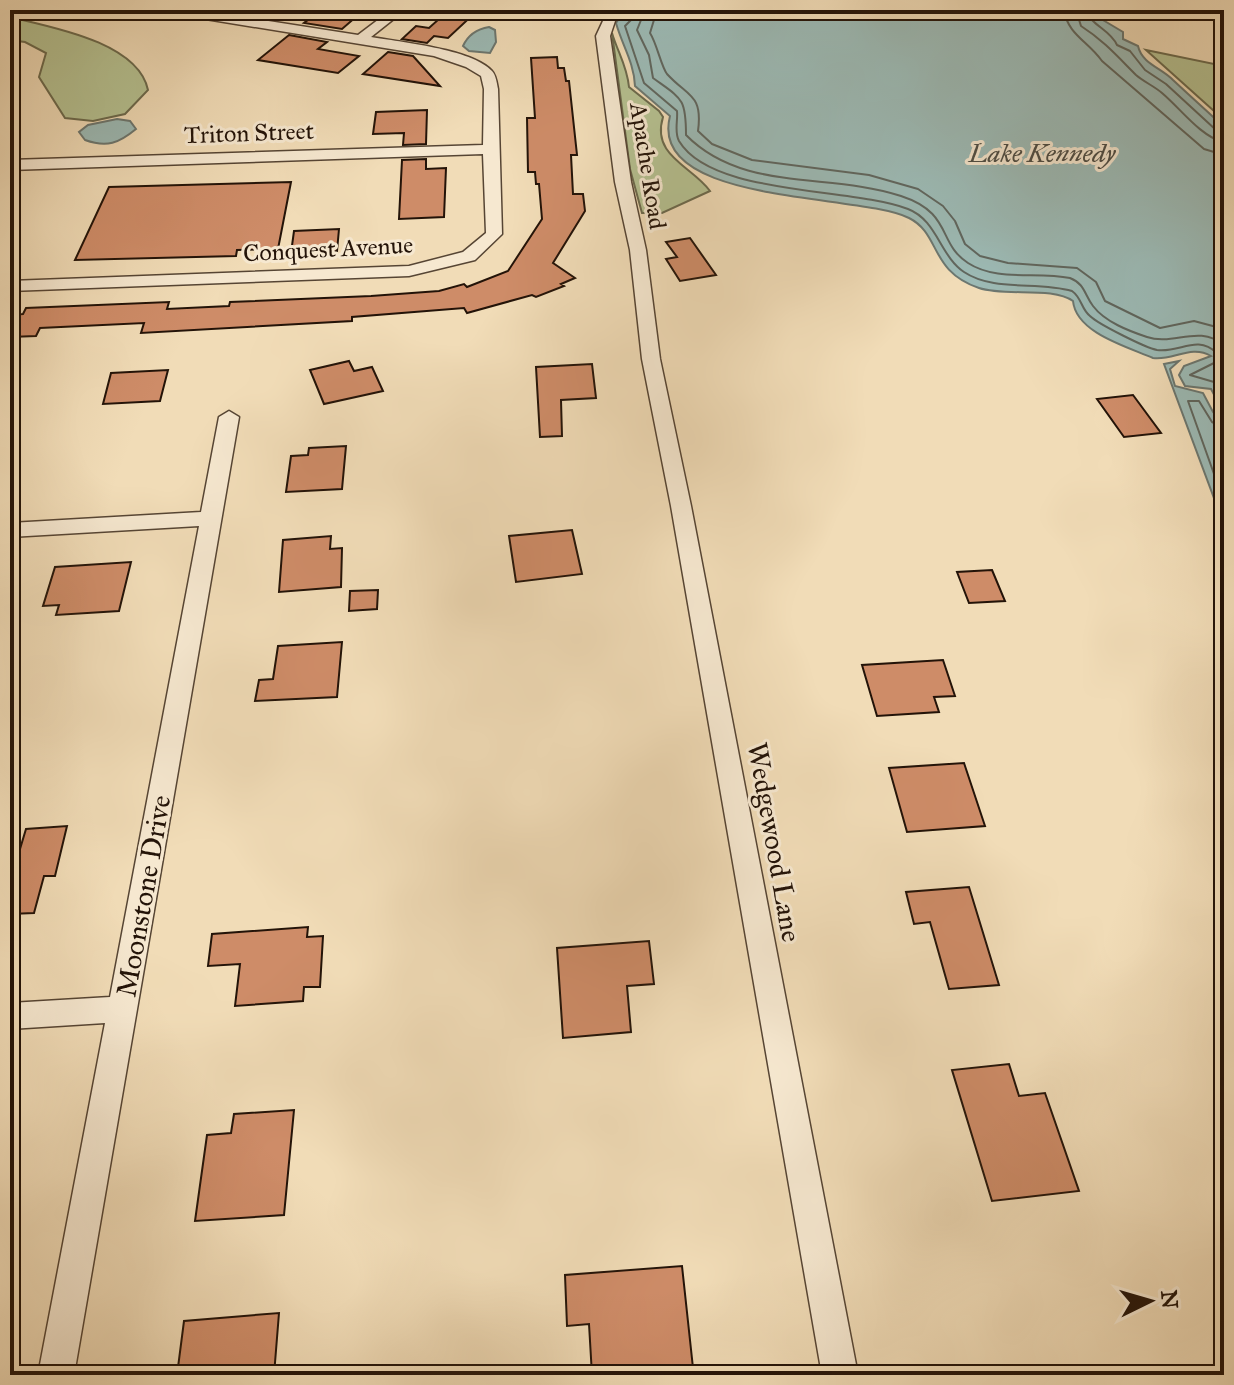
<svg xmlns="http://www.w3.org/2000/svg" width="1234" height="1385" font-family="'IM FELL Great Primer',serif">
<rect width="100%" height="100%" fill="#f1dcb7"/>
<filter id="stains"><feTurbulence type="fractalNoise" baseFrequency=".0025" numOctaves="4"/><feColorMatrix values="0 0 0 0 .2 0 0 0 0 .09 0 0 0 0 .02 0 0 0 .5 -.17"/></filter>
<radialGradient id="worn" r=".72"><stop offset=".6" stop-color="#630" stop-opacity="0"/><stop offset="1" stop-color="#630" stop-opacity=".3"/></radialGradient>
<g fill="#b6c292" stroke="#6c6a4d" stroke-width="2">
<path d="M10,17C51,27 138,42 148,90L125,114L93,121L65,118L39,77L46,53L25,42L10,40Z"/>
<path d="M612,33C618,53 627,66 629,87L659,111L663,117C651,156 692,166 710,191L662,213H642L630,169Z"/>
<polygon points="1146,50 1224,66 1224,120"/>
</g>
<g fill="#9cbab5" stroke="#6c7770" stroke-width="2">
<path d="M636,10H1086L1123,32V39L1138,46C1142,64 1162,68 1173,80C1190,96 1207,111 1224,127V413L1211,389L1185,386L1179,375L1184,366L1211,356C1191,344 1173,361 1153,358C1128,347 1076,333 1073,301C1052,286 1006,297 979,288C929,271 941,234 909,218C859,193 647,205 670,116L635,86C634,62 622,45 616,23L620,17Z"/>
<path d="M489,27L495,30L496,42L490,53L469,51L463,46C468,35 477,29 489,27Z"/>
<path d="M117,119L130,121L136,129C119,143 107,148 85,140L79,132L88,125Z"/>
<polygon points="1179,361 1170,369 1175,386 1203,393 1213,412 1224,423 1224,525 1164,364"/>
</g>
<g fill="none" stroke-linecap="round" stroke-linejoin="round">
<g stroke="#60665e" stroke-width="2">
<path d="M635,10L634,17L625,26L644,83L677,111C678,121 674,132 679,141C712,196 850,187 908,209C937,220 940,256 964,272C994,292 1038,281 1072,291C1082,298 1081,309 1090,316C1098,324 1146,348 1157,350C1181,353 1196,334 1217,353L1216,362L1190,375L1214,382L1224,394"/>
<path d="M645,10L637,30L649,55L653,78C682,99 686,98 686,135C743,193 829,172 901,196C953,213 937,243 968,263C997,282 1037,271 1070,278C1085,284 1084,294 1093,306C1105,322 1129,331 1147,337C1174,346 1198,324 1224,345"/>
<path d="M657,10L650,33C657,44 661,66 667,74C688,97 703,94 698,131L712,144L752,160L869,175L918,189L943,206L955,221L965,244L980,256L1008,263L1077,268L1096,282L1105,301L1160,328L1194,321L1224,329"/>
<path d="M1064,10C1068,35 1088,41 1102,61L1204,149L1224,155"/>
<path d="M1076,10L1081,26C1103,40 1118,57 1136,75C1144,82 1154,86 1162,93C1182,110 1198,134 1224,143"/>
<path d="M1086,10C1091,26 1110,29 1117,45L1130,51L1145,70L1166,84L1216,130L1224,132"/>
<polyline points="1224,428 1212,422 1199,401 1188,401 1224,502"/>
</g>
</g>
<g fill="#ce8c68" stroke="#231308" stroke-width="2">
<polygon points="321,10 355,10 349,15 357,16 342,29 304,23"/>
<polygon points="449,10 478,10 448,38 434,36 427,43 402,39 416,26 429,28"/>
<polygon points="289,35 327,42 318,49 359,56 338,73 258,60"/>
<polygon points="388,52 413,56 440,86 363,74"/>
<polygon points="557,57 558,68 564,68 566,81 569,81 577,155 571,155 573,194 583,194 585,211 553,263 575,278 561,284 564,286 536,297 532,295 467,313 464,308 352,317 352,321 141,333 144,323 40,328 36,336 10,337 10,315 23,314 26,308 169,302 167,309 229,306 230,302 371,296 439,291 464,284 467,287 508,271 542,219 539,184 536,184 535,172 528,172 527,118 535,118 531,58"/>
<polygon points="427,110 426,144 403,145 404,133 373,134 376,112"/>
<polygon points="426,159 426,169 446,168 444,217 399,219 402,160"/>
<polygon points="291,182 278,249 237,250 236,256 75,260 109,187"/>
<polygon points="339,229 337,251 291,253 294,231"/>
<polygon points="690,238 716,275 680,281 666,259 677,257 666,242"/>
<polygon points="349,361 354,371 372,367 383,391 324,404 310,370"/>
<polygon points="592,364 596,398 561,400 562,436 540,437 536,367"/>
<polygon points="168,370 160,401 103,404 111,373"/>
<polygon points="1133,395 1161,433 1124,437 1097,399"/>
<polygon points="346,446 342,489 286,492 291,456 308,455 309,448"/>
<polygon points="572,530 582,574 516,582 509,536"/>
<polygon points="331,536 330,549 342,548 341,587 279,592 283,540"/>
<polygon points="131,562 119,611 56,615 59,605 43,606 55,567"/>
<polygon points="992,570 1005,601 969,603 957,572"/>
<polygon points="378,590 377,609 349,611 350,591"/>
<polygon points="342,642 337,697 255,701 259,680 273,679 278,646"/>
<polygon points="943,660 955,696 934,697 939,712 877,716 862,665"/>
<polygon points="964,763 985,826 907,832 889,768"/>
<polygon points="67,826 55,876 44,876 34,913 10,914 10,869 14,869 26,829"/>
<polygon points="969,887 999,985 949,989 930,922 914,924 906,892"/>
<polygon points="308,927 307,937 323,936 320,987 304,987 303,1001 235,1006 240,964 208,966 212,934"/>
<polygon points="649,941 654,984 627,986 631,1032 563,1038 557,948"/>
<polygon points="1009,1064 1019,1096 1045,1093 1079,1191 992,1201 952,1070"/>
<polygon points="294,1110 284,1215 195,1221 207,1135 231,1133 234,1114"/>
<polygon points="682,1266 693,1368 592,1375 589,1324 567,1326 565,1275"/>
<polygon points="279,1313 274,1375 177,1375 184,1321"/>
</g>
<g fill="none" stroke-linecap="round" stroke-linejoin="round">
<g stroke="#564534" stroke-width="3">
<g id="minor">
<path d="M169,10H199L358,35L391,10H405L371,37C400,42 472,49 492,71C496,75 497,84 498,89L502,234L475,260L409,276L10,291V281L409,266L463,252L486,233L483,154L10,170V160L483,145L484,89L481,76L466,67L434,56L175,14Z"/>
<polygon points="609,17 615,21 610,36 631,182 646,250 660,359 691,506 858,1375 822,1375 671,506 642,359 630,250 615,182 596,36 603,21"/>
<polygon points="229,411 239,417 74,1375 38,1375 105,1023 10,1029 10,1003 110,997 199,526 10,537 10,523 201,512 219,417"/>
</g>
</g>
<use href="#minor" fill="#f6e8d0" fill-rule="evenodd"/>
</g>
<g text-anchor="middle" stroke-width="6" stroke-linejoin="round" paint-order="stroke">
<g font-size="24" fill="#231308" stroke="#f6e8d0">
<text transform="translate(249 133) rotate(-2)" y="8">Triton Street</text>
<text transform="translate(648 166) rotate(81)" y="8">Apache Road</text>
<text transform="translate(328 249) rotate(-3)" y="8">Conquest Avenue</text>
</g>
<g font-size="26" font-style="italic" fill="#4d4d45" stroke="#f6e8d0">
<text x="1042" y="162">Lake Kennedy</text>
</g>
<g font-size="28" fill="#231308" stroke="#f6e8d0">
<text transform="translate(775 842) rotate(80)" y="10">Wedgewood Lane</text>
<text transform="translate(143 896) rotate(-80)" y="10">Moonstone Drive</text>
</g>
</g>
<rect width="1234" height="1385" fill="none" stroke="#f1dcb7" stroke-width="40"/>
<rect x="12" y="12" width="1210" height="1361" fill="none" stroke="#231308" stroke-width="4"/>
<rect x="20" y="20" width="1194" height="1345" fill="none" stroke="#231308" stroke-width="2"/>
<g transform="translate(1150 1301) rotate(85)" stroke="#f6e8d0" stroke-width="6" paint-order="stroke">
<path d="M0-6L14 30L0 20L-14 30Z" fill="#231308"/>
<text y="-12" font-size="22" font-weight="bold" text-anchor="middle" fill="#231308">N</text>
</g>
<rect width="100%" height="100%" filter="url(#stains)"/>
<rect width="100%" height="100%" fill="url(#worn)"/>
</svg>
